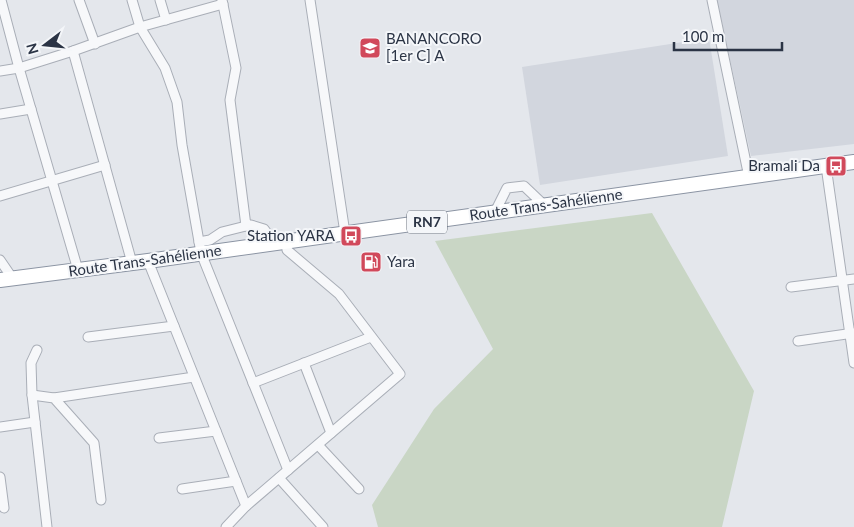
<svg xmlns="http://www.w3.org/2000/svg" width="854" height="527" font-family="Lato,sans-serif">
<rect width="100%" height="100%" fill="#e4e7ec"/>
<g fill="#d2d6de">
<polygon points="717,0 854,0 854,144 751,156"/>
<polygon points="709,38 728,156 540,185 522,67"/>
</g>
<polygon fill="#c9d6c5" points="652,213 754,391 722,527 378,527 372,505 434,409 493,349 435,241"/>
<g fill="none" stroke-linecap="round" stroke-linejoin="round">
<g stroke="#a9aeb7" stroke-width="11">
<g id="minor">
<polyline points="1,0 19,68 78,270"/>
<polyline points="79,0 95,44"/>
<polyline points="132,0 140,27 165,68 177,102 182,145 201,253 288,470"/>
<polyline points="160,0 166,20"/>
<polyline points="222,0 236,68 230,100 246,226 251,225 264,229 267,233 270,244"/>
<polyline points="310,0 345,233"/>
<polyline points="712,0 749,177"/>
<polyline points="73,51 132,263"/>
<polyline points="0,71 19,68 73,51 140,27 223,4"/>
<polyline points="0,114 31,109"/>
<polyline points="826,166 854,363"/>
<polyline points="0,196 105,165"/>
<polyline points="495,212 507,188 524,186 544,205"/>
<polyline points="199,242 210,240 222,232 246,226"/>
<polyline points="0,260 13,279"/>
<polyline points="148,261 246,506"/>
<polyline points="791,287 854,279"/>
<polyline points="88,337 174,326"/>
<polyline points="798,341 854,333"/>
<polyline points="37,350 31,363 32,395 47,527"/>
<polyline points="304,363 331,433"/>
<polyline points="253,383 371,337"/>
<polyline points="32,395 54,398 94,443 101,500"/>
<polyline points="54,398 194,377"/>
<polyline points="0,427 35,422"/>
<polyline points="159,438 216,431"/>
<polyline points="318,445 359,489"/>
<polyline points="0,477 4,508"/>
<polyline points="279,478 323,527"/>
<polyline points="182,489 236,481"/>
<polyline points="226,527 246,506 400,374 339,294 287,250 286,242"/>
</g>
</g>
<g stroke="#8b94a3" stroke-width="16">
<polyline id="highway" points="0,280 148,261 854,162"/>
</g>
<use href="#minor" stroke="#f7f8fa" stroke-width="9"/>
<use href="#highway" stroke="#fff" stroke-width="14"/>
</g>
<defs>
<g id="school-square" transform="scale(1.125)"><rect x="-9" y="-9" width="18" height="18" rx="4" fill="#d1495b" stroke="#f4f6f9"/><path d="M0-5L7-2L0 1L-7-2ZM-4 1L0 2.5L4 1V4Q0 6-4 4Z" fill="#fff"/></g>
<g id="bus-square" transform="scale(1.125)"><rect x="-9" y="-9" width="18" height="18" rx="4" fill="#d1495b" stroke="#f4f6f9"/><path d="M-5-6H5V4H4V6H2V4H-2V6H-4V4H-5ZM-3.5-4V0h7V-4ZM-3.5 1.2v1.5H-2V1.2ZM2 1.2v1.5H3.5V1.2Z" fill="#fff"/></g>
<g id="fuel-square" transform="scale(1.125)"><rect x="-9" y="-9" width="18" height="18" rx="4" fill="#d1495b" stroke="#f4f6f9"/><path d="M-5.5-6h7V0h2V4h1.3V-2.5L3-4.5l.8-.8L6-3V5H2.5V1h-1V6h-7ZM-4.2-4.7v3.2H.2V-4.7Z" fill="#fff"/></g>
</defs>
<g fill-rule="evenodd">
<use href="#school-square" x="370" y="48"/>
<use href="#bus-square" x="836" y="166"/>
<use href="#bus-square" x="351" y="236"/>
<use href="#fuel-square" x="371" y="262"/>
</g>
<g text-anchor="middle" stroke-width="4" stroke-linejoin="round" paint-order="stroke">
<rect fill="#f4f6f9" stroke="#676e7b" stroke-width="1" x="407" y="210.5" width="40" height="23" rx="4"/>
<g font-size="14" font-weight="bold" fill="#2b3445">
<text x="427" y="227">RN7</text>
</g>
<g font-size="15" fill="#2b3445" stroke="#f4f6f9" text-anchor="start">
<text x="386" y="44">BANANCORO<tspan x="386" dy="17">[1er C] A</tspan></text>
<text x="820" y="171" text-anchor="end">Bramali Da</text>
<text x="335" y="241" text-anchor="end">Station YARA</text>
<text x="387" y="267">Yara</text>
</g>
<g font-size="15" fill="#2b3445" stroke="#f4f6f9">
<text transform="translate(546 205) rotate(-8)" y="5">Route Trans-Sahélienne</text>
<text transform="translate(145 261) rotate(-8)" y="5">Route Trans-Sahélienne</text>
</g>
</g>
<g transform="translate(45 45) rotate(254)" stroke="#f4f6f9" stroke-width="4" paint-order="stroke">
<path d="M0-4L9 19L0 12L-9 19Z" fill="#2b3445"/>
<text y="-8" font-size="14" font-weight="bold" text-anchor="middle" fill="#2b3445">N</text>
</g>
<path d="M674 42v8h108v-8" fill="none" stroke="#2b3445" stroke-width="2.5"/>
<text x="682" y="42" font-size="15" fill="#2b3445" stroke="#f4f6f9" stroke-width="4" paint-order="stroke">100 m</text>
</svg>
